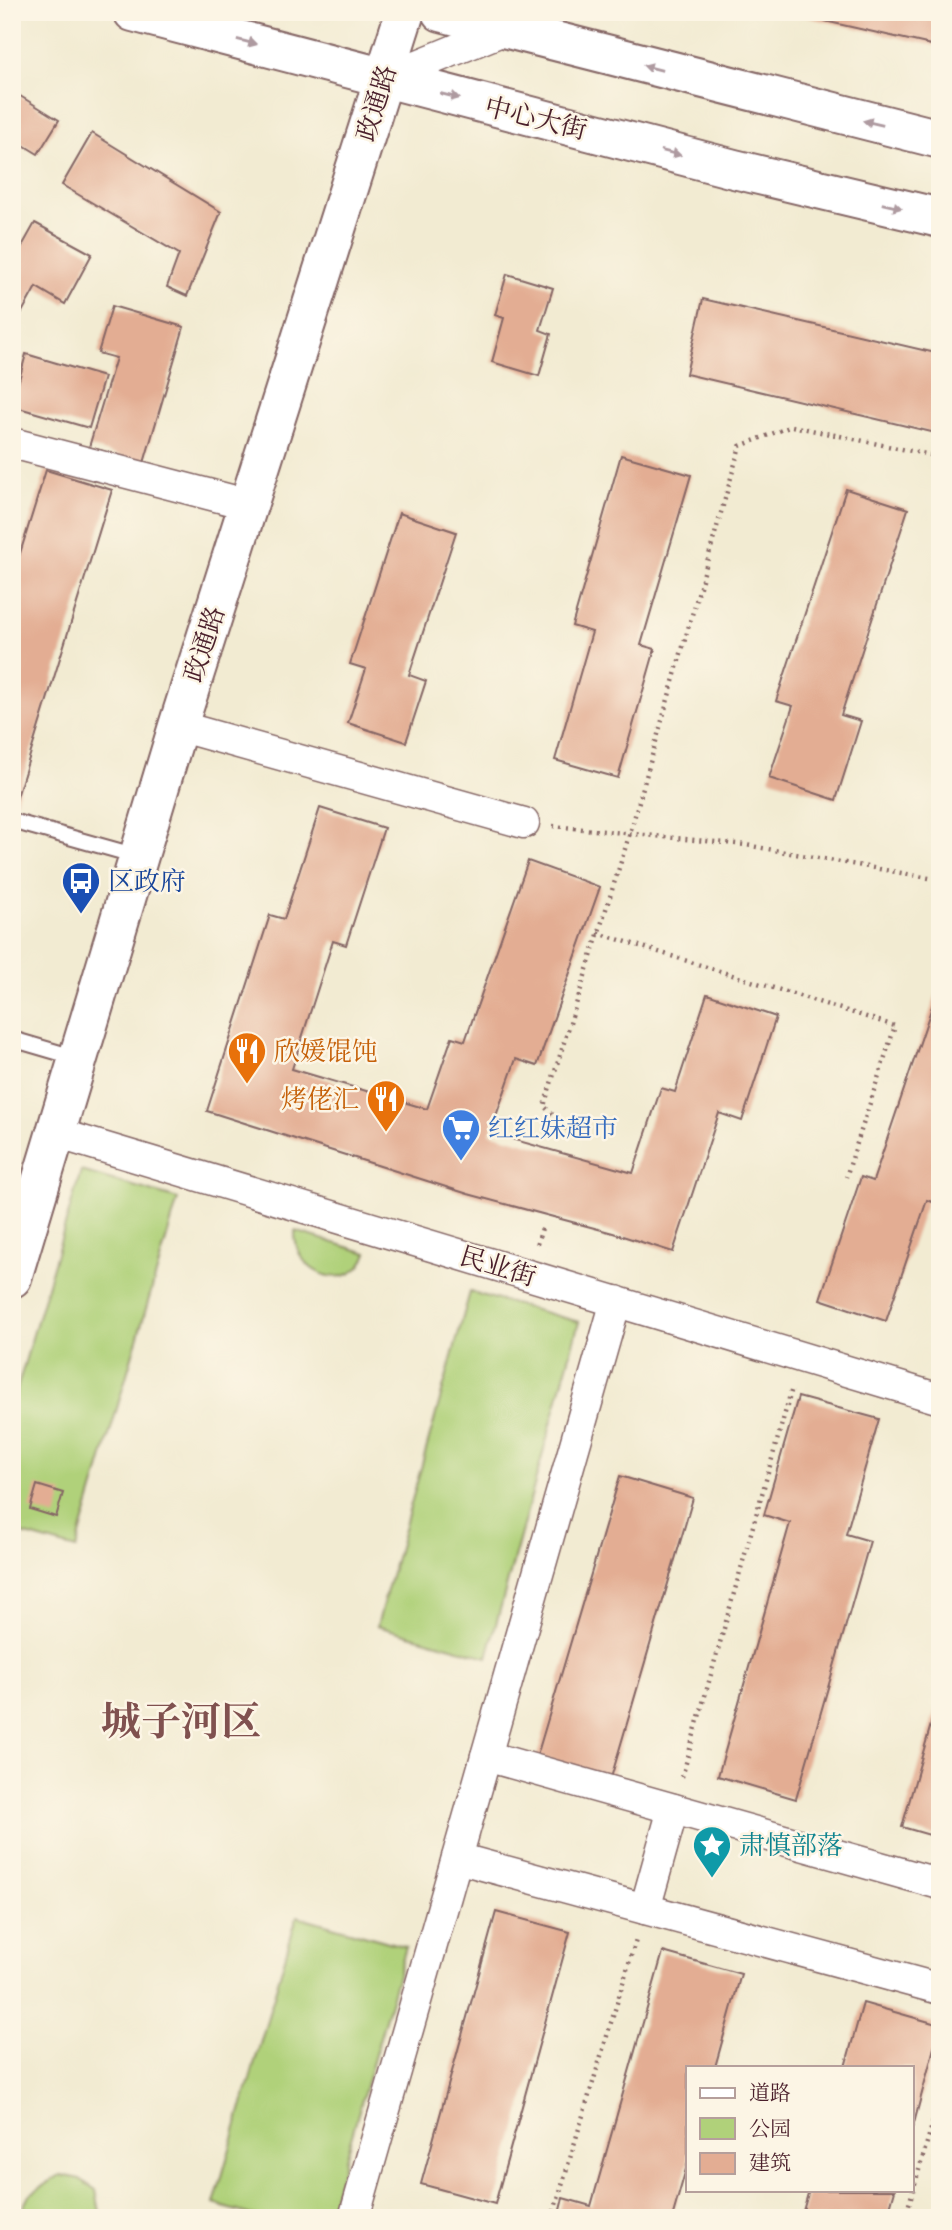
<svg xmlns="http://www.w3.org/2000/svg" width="952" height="2230" font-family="'EB Garamond','Noto Serif SC',serif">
<rect width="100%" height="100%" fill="#fcf5e5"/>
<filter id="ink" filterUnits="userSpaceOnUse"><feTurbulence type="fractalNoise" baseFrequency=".0143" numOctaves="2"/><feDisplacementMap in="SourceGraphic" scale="14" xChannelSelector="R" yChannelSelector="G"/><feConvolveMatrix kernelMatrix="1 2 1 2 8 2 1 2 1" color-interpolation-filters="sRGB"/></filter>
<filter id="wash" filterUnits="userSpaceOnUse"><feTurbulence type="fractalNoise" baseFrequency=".00686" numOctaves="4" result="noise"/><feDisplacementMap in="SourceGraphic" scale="28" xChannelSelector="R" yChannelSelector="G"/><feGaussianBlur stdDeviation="1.57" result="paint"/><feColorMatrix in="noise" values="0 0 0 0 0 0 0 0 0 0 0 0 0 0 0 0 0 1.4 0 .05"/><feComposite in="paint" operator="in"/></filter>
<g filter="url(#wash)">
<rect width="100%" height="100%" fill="#f2ebd2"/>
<g fill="#b0d17a" stroke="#7d7852" stroke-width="2">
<polygon points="81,1171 178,1199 76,1549 12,1531 12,1406"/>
<path d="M295,1231L367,1253C353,1295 293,1277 295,1231Z"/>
<polygon points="470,1292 579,1322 487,1657 377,1626"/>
<polygon points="297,1916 406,1947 328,2218 261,2218 214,2204"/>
<polygon points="60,2175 80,2179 96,2190 101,2218 61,2218 23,2208 29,2195"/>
</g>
<g id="blocks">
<g fill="#e3ad93">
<polygon points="789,12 940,12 940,47 789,13"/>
<polygon points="12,91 59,120 38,154 12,138"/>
<polygon points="92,133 221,212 187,296 167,287 179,254 62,185"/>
<polygon points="35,223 92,254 65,304 36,287 12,330 12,264"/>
<polygon points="507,274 553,288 540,330 551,334 539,376 492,362 504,318 495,315"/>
<polygon points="703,299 940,354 940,434 686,374"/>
<polygon points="112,306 184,327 144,463 89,447 116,358 98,353"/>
<polygon points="26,354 104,377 89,428 12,406"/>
<polygon points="621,455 691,475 641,645 655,649 618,778 555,760 592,632 572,626"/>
<polygon points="46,470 112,490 13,810 12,579"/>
<polygon points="846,489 908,509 841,715 861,721 836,800 769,778 793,706 776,701"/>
<polygon points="399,513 456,532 409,675 426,681 406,742 348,723 366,669 350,664"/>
<polygon points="320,808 384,828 346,945 333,941 292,1069 427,1109 452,1037 465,1041 528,861 600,887 537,1066 516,1059 490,1133 633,1173 661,1088 675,1092 707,994 776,1017 742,1121 719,1113 673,1252 613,1233 468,1194 207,1111 270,915 284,919"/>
<polygon points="940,983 940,1198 938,1204 927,1200 886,1321 820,1299 861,1177 873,1181"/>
<polygon points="798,1397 879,1419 846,1534 870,1541 796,1799 718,1776 790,1523 764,1515"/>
<polygon points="620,1476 693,1498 611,1778 537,1756"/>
<polygon points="37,1485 63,1493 56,1517 30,1509"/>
<polygon points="939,1696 940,1697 940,1838 902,1827"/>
<polygon points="496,1912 570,1932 495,2204 421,2184"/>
<polygon points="663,1952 741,1974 715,2067 688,2067 688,2162 672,2218 558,2218 563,2198 591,2206"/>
<polygon points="863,2003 940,2025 913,2127 912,2067 845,2067"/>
<polygon points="809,2190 895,2190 887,2218 801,2218"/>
</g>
</g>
</g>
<g filter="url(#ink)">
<use href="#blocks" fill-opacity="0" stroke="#856665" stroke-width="2"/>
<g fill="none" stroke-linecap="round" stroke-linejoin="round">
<g stroke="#856665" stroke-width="18">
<g id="lane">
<polyline points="12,821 137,856"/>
<polyline points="12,1039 77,1058"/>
</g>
</g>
<g stroke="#856665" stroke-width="33">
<g id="street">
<polyline points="384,79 506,29 510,22"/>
<polyline points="12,443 250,505"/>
<polyline points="178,726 524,823"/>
<polyline points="56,1133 940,1399"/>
<polyline points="486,1756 940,1884"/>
<polyline points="457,1858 940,1989"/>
<polyline points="645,1909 673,1809"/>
<polyline points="354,2218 616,1301"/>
</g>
</g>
<g stroke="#856665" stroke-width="42">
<polyline id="secondary" points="12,1278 178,726 405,12"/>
</g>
<g stroke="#856665" stroke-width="42">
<g id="highway">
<polyline points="133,12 734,169 940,218"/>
<polyline points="441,12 940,139"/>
</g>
</g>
<g stroke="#856665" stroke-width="4.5" stroke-dasharray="2 5" stroke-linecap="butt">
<polyline points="553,826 746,845 940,880"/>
<polyline points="598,933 895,1026 846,1177"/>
<polyline points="572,1134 544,1106 630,833 740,446 792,426 940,457"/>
<polyline points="537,1244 543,1225"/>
<polyline points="682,1777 792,1388"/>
<polyline points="552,2218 636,1940"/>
<polyline points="905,2218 940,2098"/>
</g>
<use href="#lane" stroke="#fff" stroke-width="14"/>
<use href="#street" stroke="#fff" stroke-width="30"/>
<use href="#secondary" stroke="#fff" stroke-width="38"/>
<use href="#highway" stroke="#fff" stroke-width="38"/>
</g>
<defs><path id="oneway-solid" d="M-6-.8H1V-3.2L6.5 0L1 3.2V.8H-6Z" transform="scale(1.75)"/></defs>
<g fill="#ae9aa0">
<use href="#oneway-solid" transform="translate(247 42) rotate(15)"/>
<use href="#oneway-solid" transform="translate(653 68) rotate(-165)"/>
<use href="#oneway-solid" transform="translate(450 96) rotate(14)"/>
<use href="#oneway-solid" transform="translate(873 123) rotate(-167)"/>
<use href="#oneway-solid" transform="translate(671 153) rotate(14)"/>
<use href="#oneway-solid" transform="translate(892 206) rotate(13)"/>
</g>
</g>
<defs>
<g id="bus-pin" transform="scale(2.0125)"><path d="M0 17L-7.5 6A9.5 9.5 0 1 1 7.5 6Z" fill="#1a4fb4" stroke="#fcf5e5"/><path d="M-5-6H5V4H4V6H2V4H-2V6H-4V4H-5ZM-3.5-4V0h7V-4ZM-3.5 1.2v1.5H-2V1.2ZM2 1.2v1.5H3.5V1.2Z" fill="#fff"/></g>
<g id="restaurant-pin" transform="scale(2.0125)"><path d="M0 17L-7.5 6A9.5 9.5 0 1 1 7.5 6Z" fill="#e8710a" stroke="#fcf5e5"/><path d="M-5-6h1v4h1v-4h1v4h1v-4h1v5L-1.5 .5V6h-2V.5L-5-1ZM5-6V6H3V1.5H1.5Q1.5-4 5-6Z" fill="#fff"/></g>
<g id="supermarket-pin" transform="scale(2.0125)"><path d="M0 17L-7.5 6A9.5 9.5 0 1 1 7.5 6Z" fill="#3f7fe0" stroke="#fcf5e5"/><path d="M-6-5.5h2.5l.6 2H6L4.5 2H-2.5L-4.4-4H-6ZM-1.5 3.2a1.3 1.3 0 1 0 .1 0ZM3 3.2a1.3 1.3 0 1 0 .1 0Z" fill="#fff"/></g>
<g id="sight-pin" transform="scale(2.0125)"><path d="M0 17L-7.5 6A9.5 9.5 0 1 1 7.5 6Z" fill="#0f9aa8" stroke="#fcf5e5"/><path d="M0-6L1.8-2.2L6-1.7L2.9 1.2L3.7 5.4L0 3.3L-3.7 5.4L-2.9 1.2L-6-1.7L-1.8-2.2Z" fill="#fff"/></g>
</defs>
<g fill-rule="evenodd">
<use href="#bus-pin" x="81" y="881"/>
<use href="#restaurant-pin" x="247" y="1051"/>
<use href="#restaurant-pin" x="386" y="1099"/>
<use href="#supermarket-pin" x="461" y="1128"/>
<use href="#sight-pin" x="712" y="1845"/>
</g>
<g text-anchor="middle" stroke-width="5" stroke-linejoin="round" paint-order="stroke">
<g font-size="26" fill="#4a1f2b" stroke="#fcf5e5">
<text transform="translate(376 103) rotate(-73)" y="9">政通路</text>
<text transform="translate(536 118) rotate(14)" y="9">中心大街</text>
<text transform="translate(204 644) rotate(-72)" y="9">政通路</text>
<text transform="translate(498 1266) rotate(17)" y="9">民业街</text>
</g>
<g font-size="26" fill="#164399" stroke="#fcf5e5" text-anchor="start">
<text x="108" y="890">区政府</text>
</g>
<g font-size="26" fill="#c56008" stroke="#fcf5e5" text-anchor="start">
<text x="274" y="1060">欣媛馄饨</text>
<text x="359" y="1108" text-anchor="end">烤佬汇</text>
</g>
<g font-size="26" fill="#366cbe" stroke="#fcf5e5" text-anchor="start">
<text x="488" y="1137">红红妹超市</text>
</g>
<g font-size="26" fill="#0d838f" stroke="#fcf5e5" text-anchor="start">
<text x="739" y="1854">肃慎部落</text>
</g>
<g font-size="40" font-weight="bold" fill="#80514f" stroke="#fcf5e5">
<text x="181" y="1735">城子河区</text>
</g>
</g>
<rect width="952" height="2230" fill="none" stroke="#fcf5e5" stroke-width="42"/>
<rect x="686" y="2066" width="228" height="126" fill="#fcf5e5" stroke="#b59f9b" stroke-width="2"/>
<rect x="700" y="2088" width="35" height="10" fill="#ffffff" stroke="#b59f9b" stroke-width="2"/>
<text x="749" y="2100" font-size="21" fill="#4a1f2b">道路</text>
<rect x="700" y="2118" width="35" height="21" fill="#b0d17a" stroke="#b59f9b" stroke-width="2"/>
<text x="749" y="2136" font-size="21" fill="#4a1f2b">公园</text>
<rect x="700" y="2153" width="35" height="21" fill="#e3ad93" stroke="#b59f9b" stroke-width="2"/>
<text x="749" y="2170" font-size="21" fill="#4a1f2b">建筑</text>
</svg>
